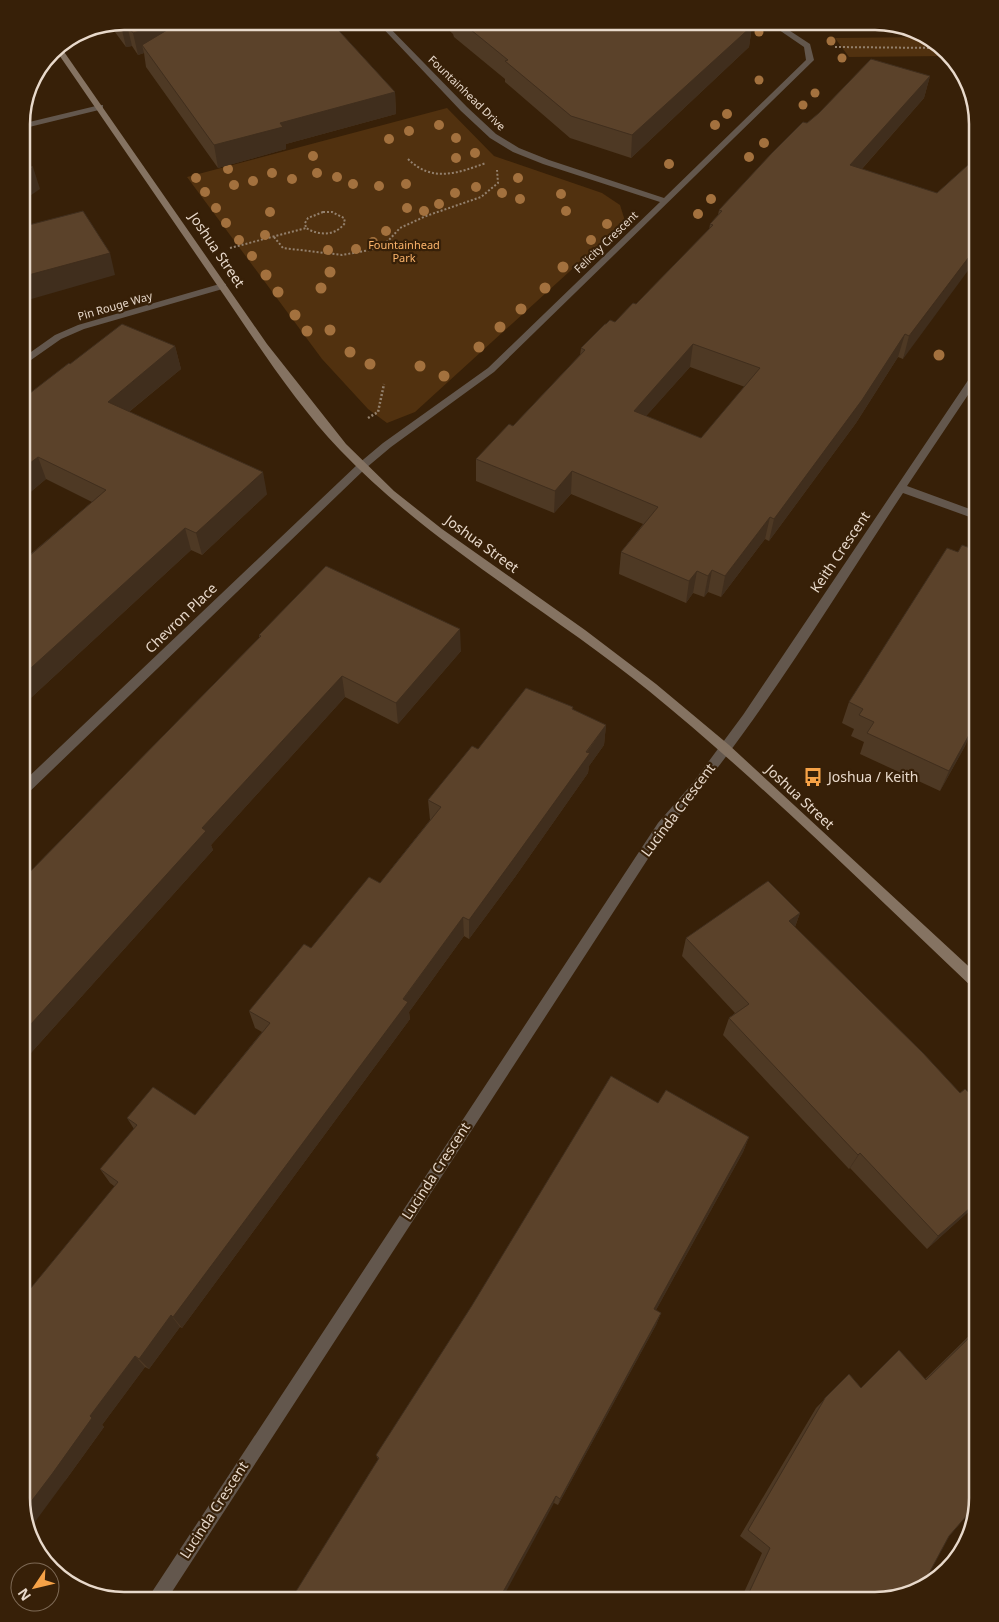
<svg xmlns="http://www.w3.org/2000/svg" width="999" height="1622" font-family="'Noto Sans',sans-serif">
<rect width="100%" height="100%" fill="#372008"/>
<g fill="#51310f">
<polygon points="927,37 932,38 947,56 849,57 835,38"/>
<polygon points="447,108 494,156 602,193 620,205 625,221 415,412 387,423 368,409 322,359 187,177"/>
</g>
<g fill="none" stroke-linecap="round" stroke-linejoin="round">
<g stroke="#93806d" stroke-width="2" stroke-dasharray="2 2" stroke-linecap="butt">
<polyline points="835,47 940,48"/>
<path d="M408,159C432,183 458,173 486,163"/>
<path d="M323,212H332L344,218L345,223C335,236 320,236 306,228L305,223L308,218Z"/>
<polyline points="274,237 283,248 342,255 370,250 388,241 400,228 426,216 481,197 498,183 497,170"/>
<polyline points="230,248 306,228"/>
</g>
<polyline stroke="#93806d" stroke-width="2.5" stroke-dasharray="2 2" stroke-linecap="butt" points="368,418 378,412 384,384"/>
<g fill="#63574d" fill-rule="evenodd">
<polygon points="376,21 383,21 467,107 496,134 519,148 549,160 664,198 806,60 804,47 766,21 775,21 810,44 814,60 494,372 391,447 366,468 25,796 21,797 21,784 358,464 383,443 488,368 660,202 543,164 513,152 490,138 461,111"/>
<polygon points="100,105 103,105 103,109 21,129 21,124"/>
<polygon points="223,283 226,284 226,288 84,329 61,339 21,367 21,359 55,335 78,325"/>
<path d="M978,369V380L907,486L978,512V520L903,493C828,606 756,728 666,831L166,1601H146L658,823L692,784L743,715L975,370Z"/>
</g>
<path fill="#857362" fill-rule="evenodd" d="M60,46L267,344L346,444L394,491L442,529L585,630L656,684L729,745L978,975V990L973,988C867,888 763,784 649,691C548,609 431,545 340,450C294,402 255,340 217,285C163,206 109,128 55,49Z"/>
</g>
<g fill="#a3713e">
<circle cx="759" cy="32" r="4.5"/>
<circle cx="831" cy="41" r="4.5"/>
<circle cx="842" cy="58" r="4.5"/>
<circle cx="759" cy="80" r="4.5"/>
<circle cx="815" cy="93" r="4.5"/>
<circle cx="803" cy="105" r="4.5"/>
<circle cx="727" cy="114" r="5"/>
<circle cx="439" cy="125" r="5"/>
<circle cx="715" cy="125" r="5"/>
<circle cx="409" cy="131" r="5"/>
<circle cx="456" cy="138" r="5"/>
<circle cx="389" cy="139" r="5"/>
<circle cx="764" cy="143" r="5"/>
<circle cx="475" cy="153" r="5"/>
<circle cx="313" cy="156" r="5"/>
<circle cx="749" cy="157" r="5"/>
<circle cx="456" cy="158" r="5"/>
<circle cx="669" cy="164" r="5"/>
<circle cx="228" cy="169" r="5"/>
<circle cx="272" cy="173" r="5"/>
<circle cx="317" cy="173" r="5"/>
<circle cx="337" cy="177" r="5"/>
<circle cx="196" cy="178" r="5"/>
<circle cx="518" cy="178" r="5"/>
<circle cx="292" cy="179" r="5"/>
<circle cx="253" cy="181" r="5"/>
<circle cx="353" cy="184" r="5"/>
<circle cx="406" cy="184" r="5"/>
<circle cx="234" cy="185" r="5"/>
<circle cx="379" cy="186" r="5"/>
<circle cx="476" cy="187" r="5"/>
<circle cx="205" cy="192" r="5"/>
<circle cx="455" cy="193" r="5"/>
<circle cx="502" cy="193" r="5"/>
<circle cx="561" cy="194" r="5"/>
<circle cx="520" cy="199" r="5"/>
<circle cx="711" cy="199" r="5"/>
<circle cx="439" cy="204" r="5"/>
<circle cx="216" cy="208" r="5"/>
<circle cx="407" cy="208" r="5"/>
<circle cx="424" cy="211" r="5"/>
<circle cx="566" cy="211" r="5"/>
<circle cx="270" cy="212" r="5"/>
<circle cx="698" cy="214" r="5"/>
<circle cx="226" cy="223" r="5"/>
<circle cx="607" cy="224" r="5"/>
<circle cx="386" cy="231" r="5"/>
<circle cx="265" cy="235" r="5"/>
<circle cx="239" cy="240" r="5"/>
<circle cx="591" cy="240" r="5"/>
<circle cx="373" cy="242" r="5"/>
<circle cx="356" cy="249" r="5"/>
<circle cx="328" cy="250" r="5"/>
<circle cx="252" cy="256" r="5"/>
<circle cx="563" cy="267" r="5.5"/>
<circle cx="330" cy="272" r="5.5"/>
<circle cx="266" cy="275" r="5.5"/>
<circle cx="321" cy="288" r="5.5"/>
<circle cx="545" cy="288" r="5.5"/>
<circle cx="278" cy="292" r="5.5"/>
<circle cx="521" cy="309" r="5.5"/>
<circle cx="295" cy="315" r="5.5"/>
<circle cx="500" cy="327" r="5.5"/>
<circle cx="330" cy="330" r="5.5"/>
<circle cx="307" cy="331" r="5.5"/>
<circle cx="479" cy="347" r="5.5"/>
<circle cx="350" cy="352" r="5.5"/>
<circle cx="939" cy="355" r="5.5"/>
<circle cx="370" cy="364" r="5.5"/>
<circle cx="420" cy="366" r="5.5"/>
<circle cx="444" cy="376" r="5.5"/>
</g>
<g fill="#4e3924" fill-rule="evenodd">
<polygon points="124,21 330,21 395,92 396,114 286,144 286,149 218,168 146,67 144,53 138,55 132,46 126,47 109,24"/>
<polygon points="439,21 736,21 752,26 749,47 631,158 570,138 505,82 505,79 454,37 453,34"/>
<polygon points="837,21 882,21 883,22 855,31"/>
<path d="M930,76L924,98L862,169L937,193L978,156L903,359L898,357L856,423L769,541L765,539L721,597L708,592L704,597L693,593L686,603L619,574L621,552L643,524L571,494L554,513L476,481V459L513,426L580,355L581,348L606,324L615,322L636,304L709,230L710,224L718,215L719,210L807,123ZM690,367L745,387L701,438L646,416Z"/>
<polygon points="175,346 181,369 129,412 267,494 202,555 191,550 21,707 21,562 92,502 46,479 21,500 70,364"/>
<polygon points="978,551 978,715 972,725 965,746 940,791 860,754 864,742 851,736 854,729 842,723 849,702 958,552"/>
<polygon points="259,635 461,651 398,724 345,697 211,845 213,850 21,1064 21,881 259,638"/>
<polygon points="573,707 573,710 606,725 604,745 589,766 588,773 515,877 469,939 464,936 409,1012 410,1019 182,1328 180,1327 149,1369 145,1367 102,1425 104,1427 65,1481 114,1186 110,1183 100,1169 134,1129 127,1118 195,1115 262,1032 255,1028 249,1011 311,948 380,883 430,820 428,800 478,749"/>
<polygon points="800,913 795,927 960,1093 978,1102 978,1203 927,1249 850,1168 849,1169 723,1035 729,1018 735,1013 682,956 686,938"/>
<polygon points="658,1103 749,1137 743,1152 656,1310 661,1313 656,1325 558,1505 554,1503 378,1459 376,1455"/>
<polygon points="978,1327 978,1498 949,1536 875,1601 740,1601 762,1553 740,1536 816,1408 849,1374 861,1388 899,1350 925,1379"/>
</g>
<g fill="#402e1d">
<polygon points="857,21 882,21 883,22 855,31"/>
<polygon points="164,24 168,46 142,45 144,53 138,55 133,33"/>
<polygon points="127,25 132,46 126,47 121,26"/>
<polygon points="752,26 749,47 631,158 632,135"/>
<polygon points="930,76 924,98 845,188 850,165"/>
<polygon points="395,92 396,114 286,144 286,149 218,168 214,145 280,123"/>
<polygon points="33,167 40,189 21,202 21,175"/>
<polygon points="978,245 978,257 903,359 909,336"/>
<polygon points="110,253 115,275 21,302 21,277"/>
<polygon points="905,334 898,357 856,423 769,541 774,519"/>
<polygon points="693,344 690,367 631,433 634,411"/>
<polygon points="175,346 181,369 114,424 108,402"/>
<polygon points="38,457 46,479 21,500 21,470"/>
<polygon points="572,471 571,494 554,513 555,491"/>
<polygon points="263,472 267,494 202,555 196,533"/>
<polygon points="770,517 765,539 721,597 725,576"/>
<polygon points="185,528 191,550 21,707 21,677"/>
<polygon points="712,570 708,592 704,597 708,576"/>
<polygon points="697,571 693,593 686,603 689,581"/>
<polygon points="460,629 461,651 398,724 396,703"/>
<polygon points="342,676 345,697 211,845 213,850 21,1064 21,1035 202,828"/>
<polygon points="978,712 978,715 961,745 971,724"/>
<polygon points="606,725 604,745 589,766 588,773 515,877 469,939 469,920"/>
<polygon points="974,726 965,746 940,791 949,771"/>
<polygon points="800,913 793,932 789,921"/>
<polygon points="463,917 464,936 409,1012 410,1019 182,1328 173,1317"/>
<polygon points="749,1137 743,1152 650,1321 654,1309"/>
<polygon points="860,1153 850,1168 849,1169 858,1155"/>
<polygon points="978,1201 978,1203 927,1249 938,1236"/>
<polygon points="661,1313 656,1325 558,1505 560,1499"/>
<polygon points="171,1315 180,1327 149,1369 139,1359"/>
<polygon points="135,1356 145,1367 102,1425 104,1427 65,1481 29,1530 24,1511 90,1416"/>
<polygon points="556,1496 554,1503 501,1601 498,1601"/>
</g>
<g fill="#5b422a" stroke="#402e1d" fill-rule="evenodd">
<polygon points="124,21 330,21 395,92 280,123 283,127 214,145 142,45 167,30 164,24 133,33 127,25 121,26 118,22"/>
<polygon points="460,21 736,21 752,26 632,135 571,116 505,61 508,60"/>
<path d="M871,59L930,76L850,165L937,193L978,156V245L909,336L905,334L862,400L774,519L770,517L725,576L712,570L708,576L697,571L689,581L621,552L658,507L572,471L555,491L476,459L509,424L513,426L585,350L581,348L605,324H606L610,320L615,322L633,303L636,304L713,225L710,224L722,211L719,210L771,154L803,122L807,123L819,113ZM693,344L760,368L701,438L634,411Z"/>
<polygon points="21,162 33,167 21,175"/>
<polygon points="83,211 110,253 21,277 21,227"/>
<polygon points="122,324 175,346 108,402 263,472 196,533 185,528 21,677 21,563 106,490 38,457 21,470 21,400 69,363 70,364"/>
<polygon points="962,545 978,551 978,712 971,724 974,726 949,771 867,733 874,722 859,715 863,709 849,702 947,548 958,552"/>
<polygon points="326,566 460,629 396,703 342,676 202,828 206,831 21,1035 21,881 261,636 259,635"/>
<polygon points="526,688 573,707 572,709 606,725 586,752 590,753 515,857 469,920 463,917 403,999 408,1002 173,1317 171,1315 139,1359 135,1356 90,1416 92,1418 52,1474 24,1511 21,1498 21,1300 118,1182 100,1169 137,1125 127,1118 153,1087 195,1115 270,1023 249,1011 304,944 311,948 369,877 380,883 441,807 428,800 472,746 478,749"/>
<polygon points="768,881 800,913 789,921 923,1053 960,1093 965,1089 978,1102 978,1201 938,1236 860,1153 858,1155 729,1018 749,1004 686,938"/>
<polygon points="611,1076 658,1103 666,1090 749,1137 654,1309 661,1313 560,1499 556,1496 498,1601 290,1601 379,1458 376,1455 471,1307"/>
<polygon points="978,1329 978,1498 976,1505 949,1536 920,1590 875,1601 745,1601 770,1548 748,1530 825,1398 849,1374 861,1388 899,1350 926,1380"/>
</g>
<defs>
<g id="bus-bare" transform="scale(1.5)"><path d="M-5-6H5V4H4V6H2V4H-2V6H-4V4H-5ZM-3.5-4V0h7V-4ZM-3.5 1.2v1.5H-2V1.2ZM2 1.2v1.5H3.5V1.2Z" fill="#f6a247" stroke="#372008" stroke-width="2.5" paint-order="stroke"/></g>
</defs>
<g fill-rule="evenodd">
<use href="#bus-bare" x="813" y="777"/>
</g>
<g text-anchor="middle" stroke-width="4.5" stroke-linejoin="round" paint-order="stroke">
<g font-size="11" fill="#e8d9cb" stroke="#372008">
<text transform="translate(467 93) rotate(44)" y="4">Fountainhead Drive</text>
<text transform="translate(606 242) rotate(-44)" y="4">Felicity Crescent</text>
<text transform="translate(115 306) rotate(-16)" y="4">Pin Rouge Way</text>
</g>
<g font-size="11" fill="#fcb46b" stroke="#372008">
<text x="404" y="249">Fountainhead<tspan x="404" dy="13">Park</tspan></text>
</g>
<g font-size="14" fill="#e8d9cb" stroke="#372008">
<text transform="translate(217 250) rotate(56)" y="5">Joshua Street</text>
<text transform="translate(482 544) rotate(36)" y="5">Joshua Street</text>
<text transform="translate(840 552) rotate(-56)" y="5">Keith Crescent</text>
<text transform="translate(181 618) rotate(-44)" y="5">Chevron Place</text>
<text transform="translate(800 797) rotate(43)" y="5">Joshua Street</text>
<text transform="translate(678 810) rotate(-53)" y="5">Lucinda Crescent</text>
<text transform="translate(436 1171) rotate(-57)" y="5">Lucinda Crescent</text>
<text transform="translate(214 1510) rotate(-57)" y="5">Lucinda Crescent</text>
</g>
<g font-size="14" fill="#e8d9cb" stroke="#372008" text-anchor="start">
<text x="828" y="782">Joshua / Keith</text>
</g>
</g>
<path d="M0 0H999V1622H0ZM124 30H875A94 94 0 0 1 969 124V1498A94 94 0 0 1 875 1592H124A94 94 0 0 1 30 1498V124A94 94 0 0 1 124 30Z" fill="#372008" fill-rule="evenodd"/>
<path fill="none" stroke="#e8d9cb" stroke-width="2.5" d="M124 30H875A94 94 0 0 1 969 124V1498A94 94 0 0 1 875 1592H124A94 94 0 0 1 30 1498V124A94 94 0 0 1 124 30Z"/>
<g transform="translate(35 1587) rotate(235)"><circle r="24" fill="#372008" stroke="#7e6a56"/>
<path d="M0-4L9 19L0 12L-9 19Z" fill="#f6a247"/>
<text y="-8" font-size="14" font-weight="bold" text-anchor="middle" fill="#e8d9cb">N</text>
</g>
</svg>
